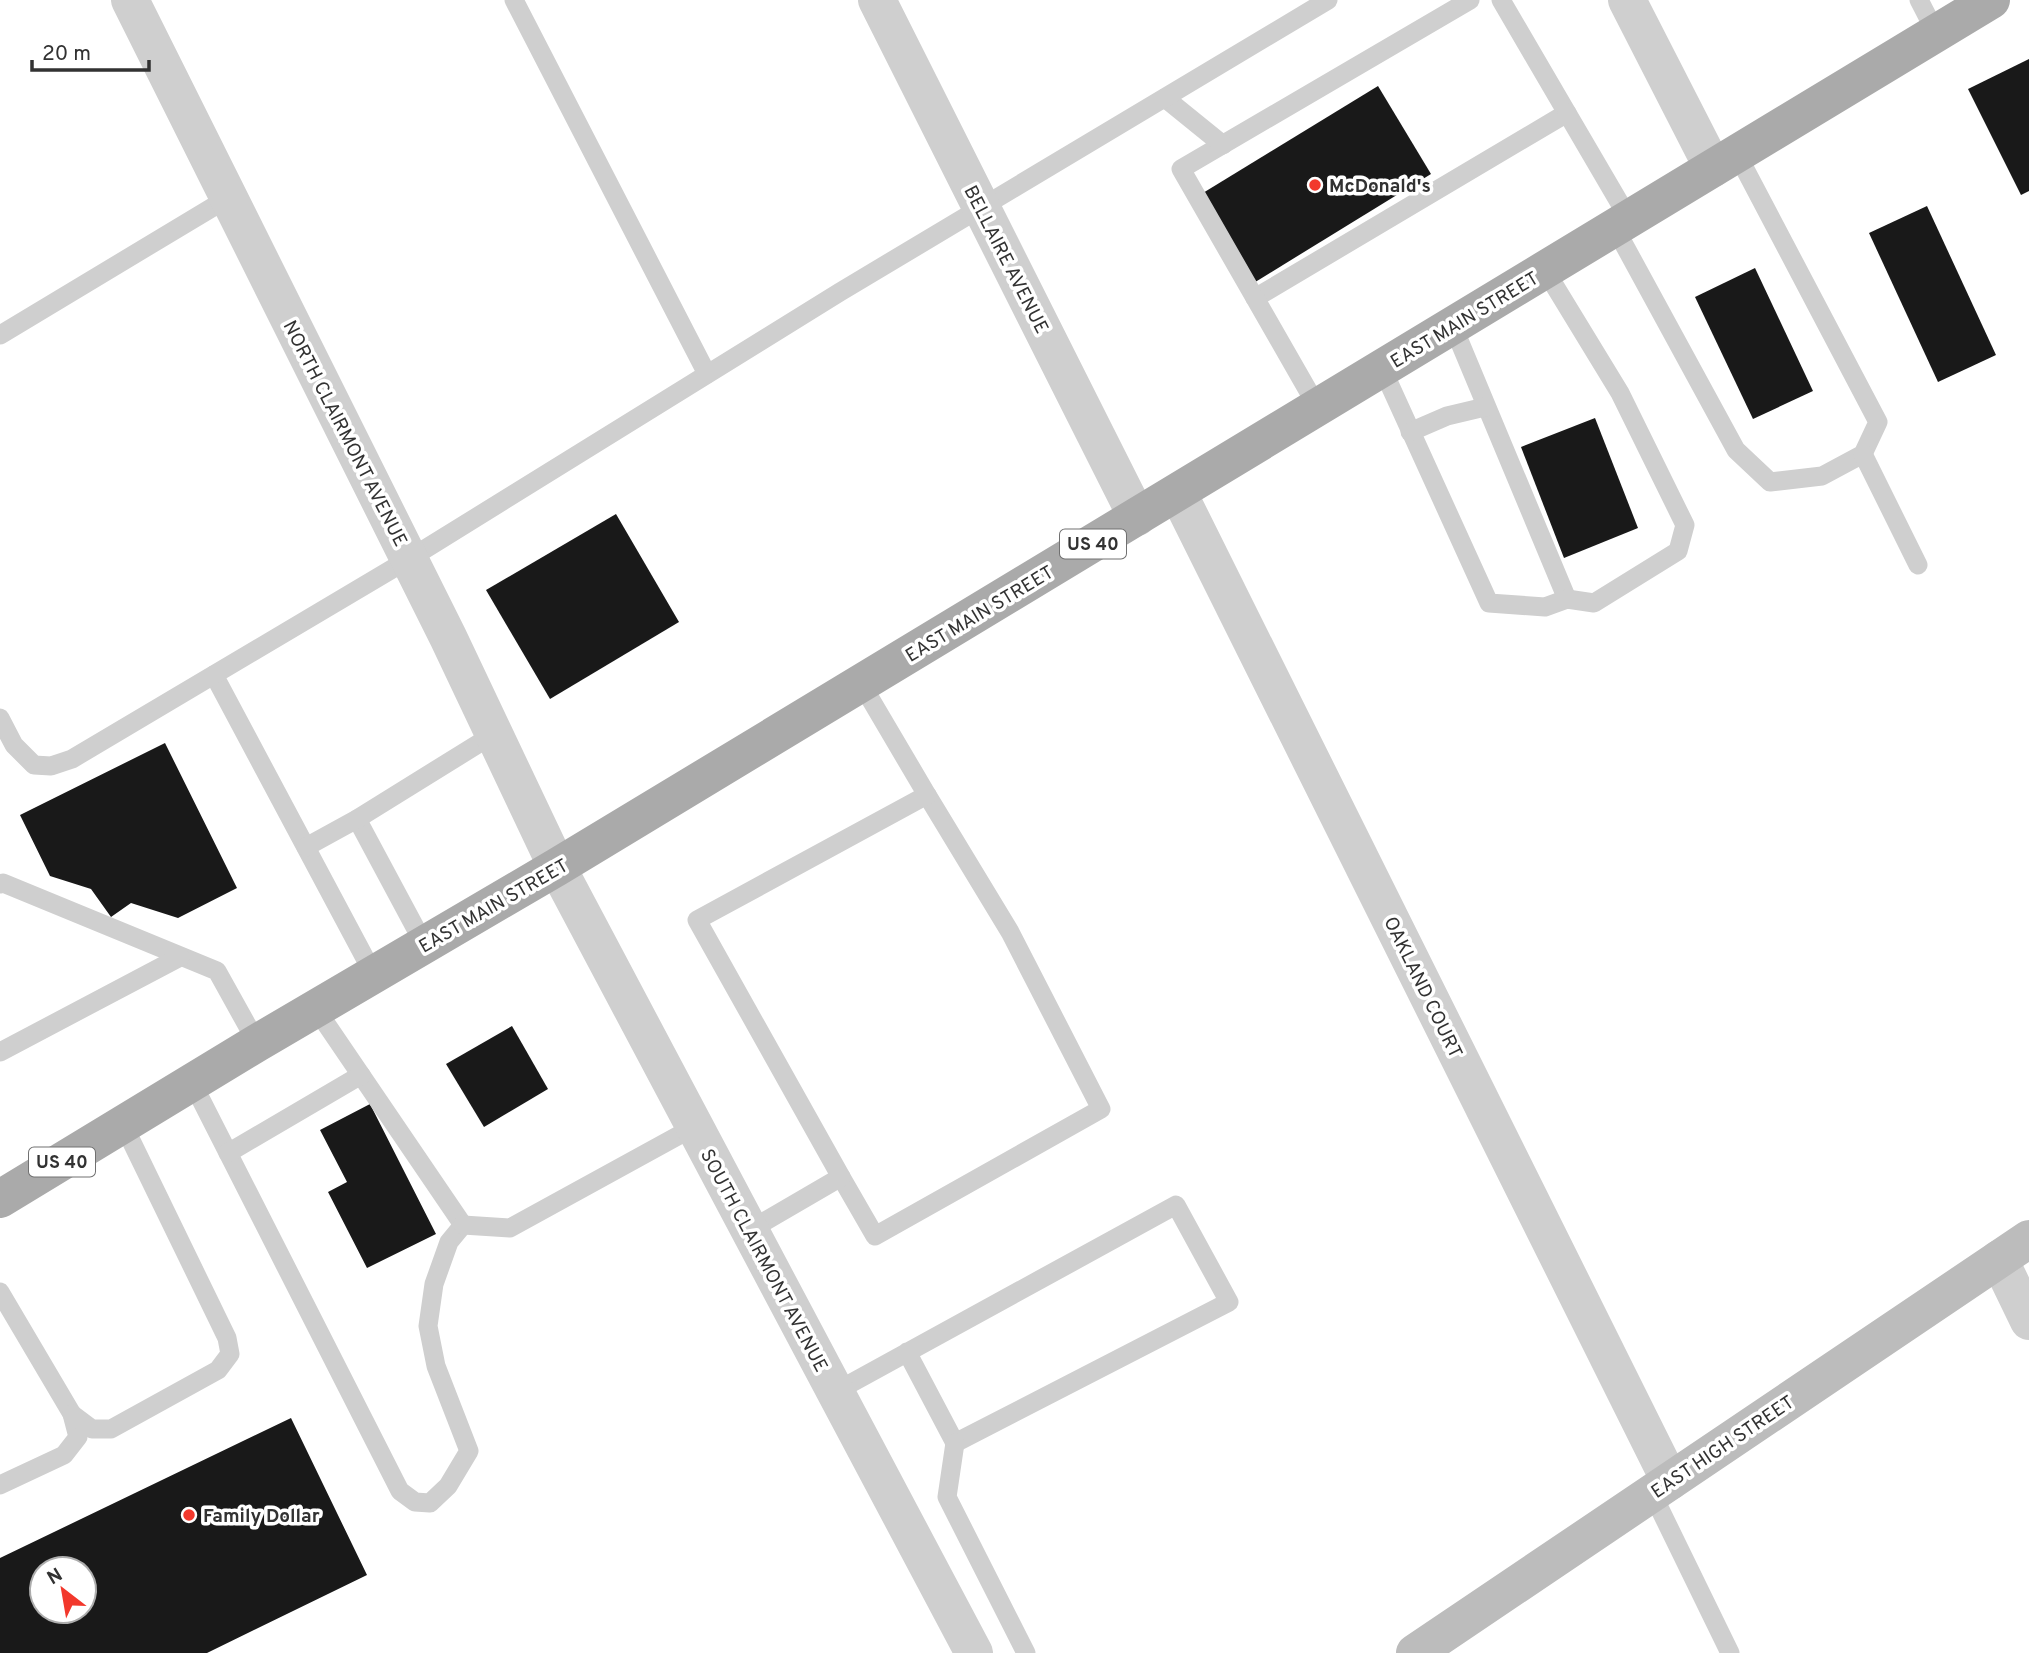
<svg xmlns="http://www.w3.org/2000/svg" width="2029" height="1653" font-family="Overpass,sans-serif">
<rect width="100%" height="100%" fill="#fff"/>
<g fill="#191919" fill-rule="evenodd">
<polygon points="2029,59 2029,191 2021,195 1968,89"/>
<polygon points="1378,86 1431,174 1252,284 1198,196"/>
<polygon points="1927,206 1996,355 1938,382 1869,233"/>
<polygon points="1755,268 1813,391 1753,419 1695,297"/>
<polygon points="1595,418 1638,528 1564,558 1521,447"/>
<polygon points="616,514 679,622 550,699 486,590"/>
<polygon points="165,743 237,888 178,918 131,903 111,917 91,889 50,876 20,815"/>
<polygon points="512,1026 548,1089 484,1127 446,1064"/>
<polygon points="370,1104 436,1234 367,1268 328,1192 347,1182 320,1130"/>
<path d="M291,1418L367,1575L207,1653H0V1558ZM42,1569H84V1611H42Z"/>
</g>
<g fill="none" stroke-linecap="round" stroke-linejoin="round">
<g stroke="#cfcfcf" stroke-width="19">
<polyline points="514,0 707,374"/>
<polyline points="1470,0 1181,169 1255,298 1567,113 1501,0"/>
<polyline points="1919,0 1936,33"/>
<polyline points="1165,98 1223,145"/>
<polyline points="1567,113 1629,219"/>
<polyline points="1615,228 1736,450 1770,482 1822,476 1863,454 1878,422 1737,154"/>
<polyline points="1255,298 1318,408"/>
<polyline points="1453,326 1567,599"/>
<polyline points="0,335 228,198"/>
<polyline points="1382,368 1489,603 1545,607 1567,599 1594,603 1678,551 1685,525 1620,393 1545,270"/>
<polyline points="1410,432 1447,416 1485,407"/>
<polyline points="1863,454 1918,565"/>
<polyline points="214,675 374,975"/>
<polyline points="0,718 14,745 34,765 51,766 72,759 409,559 840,292 1328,0"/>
<polyline points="357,819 424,944"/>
<polyline points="306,847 357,819 494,734"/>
<polyline points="0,884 3,883 217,971 257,1043"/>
<polyline points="316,1009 463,1225"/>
<polyline points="0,1052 180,957"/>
<polyline points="192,1082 400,1491 415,1502 430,1503 448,1486 469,1451 436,1366 428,1326 434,1284 449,1242 463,1225"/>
<polyline points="228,1153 361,1075"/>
<polyline points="841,1177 875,1236 1101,1109 1010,932 927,795"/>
<polyline points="463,1225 510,1228 694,1127"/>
<polyline points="750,1230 841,1177 697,920 927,795 861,683"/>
<polyline points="0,1292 72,1414 78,1437 64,1455 0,1485"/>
<polyline points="835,1392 1176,1205 1229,1302 955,1443 907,1352"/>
<polyline points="72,1414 92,1429 111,1429 218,1370 230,1354 227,1338 123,1124"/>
<polyline points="955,1443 947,1497 1026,1653"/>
<polyline points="1652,1493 1730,1653"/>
</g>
<g stroke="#cfcfcf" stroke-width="38">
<polyline points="130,0 448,637 557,867 974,1653"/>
<polyline points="877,0 1137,517"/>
<polyline points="1627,0 1713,168"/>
<polyline points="1178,493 1670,1481"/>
<polyline points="1999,1259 2029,1321"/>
</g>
<polyline stroke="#bcbcbc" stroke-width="38" points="1415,1653 2029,1239"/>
<polyline stroke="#aaa" stroke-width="38" points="0,1199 257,1043 557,867 1991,0"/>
</g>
<g fill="#f2382c" stroke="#fff" stroke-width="2.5">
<circle cx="1315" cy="185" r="7"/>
<circle cx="189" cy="1515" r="7"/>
</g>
<g text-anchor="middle" stroke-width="7" stroke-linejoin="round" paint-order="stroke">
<g fill="#fff" stroke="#707070" stroke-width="2">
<rect x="1060" y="529.5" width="66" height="29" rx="5"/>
<rect x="29" y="1147.5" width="66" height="29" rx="5"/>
</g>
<g font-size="18" font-weight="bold" fill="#323232">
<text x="1093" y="550">US 40</text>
<text x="62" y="1168">US 40</text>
</g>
<g font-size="19" font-weight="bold" fill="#323232" stroke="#fff" text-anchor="start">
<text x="1329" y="192">McDonald's</text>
<text x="203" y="1522">Family Dollar</text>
</g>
<g font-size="19" fill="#323232" stroke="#fff">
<text transform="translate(1007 259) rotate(63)" y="7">BELLAIRE AVENUE</text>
<text transform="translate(1464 319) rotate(-31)" y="7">EAST MAIN STREET</text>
<text transform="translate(346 433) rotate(63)" y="7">NORTH CLAIRMONT AVENUE</text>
<text transform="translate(979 613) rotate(-31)" y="7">EAST MAIN STREET</text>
<text transform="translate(493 905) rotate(-30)" y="7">EAST MAIN STREET</text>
<text transform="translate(1424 987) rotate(64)" y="7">OAKLAND COURT</text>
<text transform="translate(765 1260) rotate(62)" y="7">SOUTH CLAIRMONT AVENUE</text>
<text transform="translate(1722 1446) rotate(-34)" y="7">EAST HIGH STREET</text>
</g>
</g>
<g transform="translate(63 1590) rotate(329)"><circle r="33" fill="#ffffff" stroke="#adadad" stroke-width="2"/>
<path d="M0-5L12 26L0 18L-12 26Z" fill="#f2382c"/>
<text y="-10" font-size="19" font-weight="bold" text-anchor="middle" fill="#323232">N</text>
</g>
<path d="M32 60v10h117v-10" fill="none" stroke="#323232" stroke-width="3.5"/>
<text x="42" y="60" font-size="21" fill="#323232" stroke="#ffffff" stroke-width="5" paint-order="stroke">20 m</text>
</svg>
